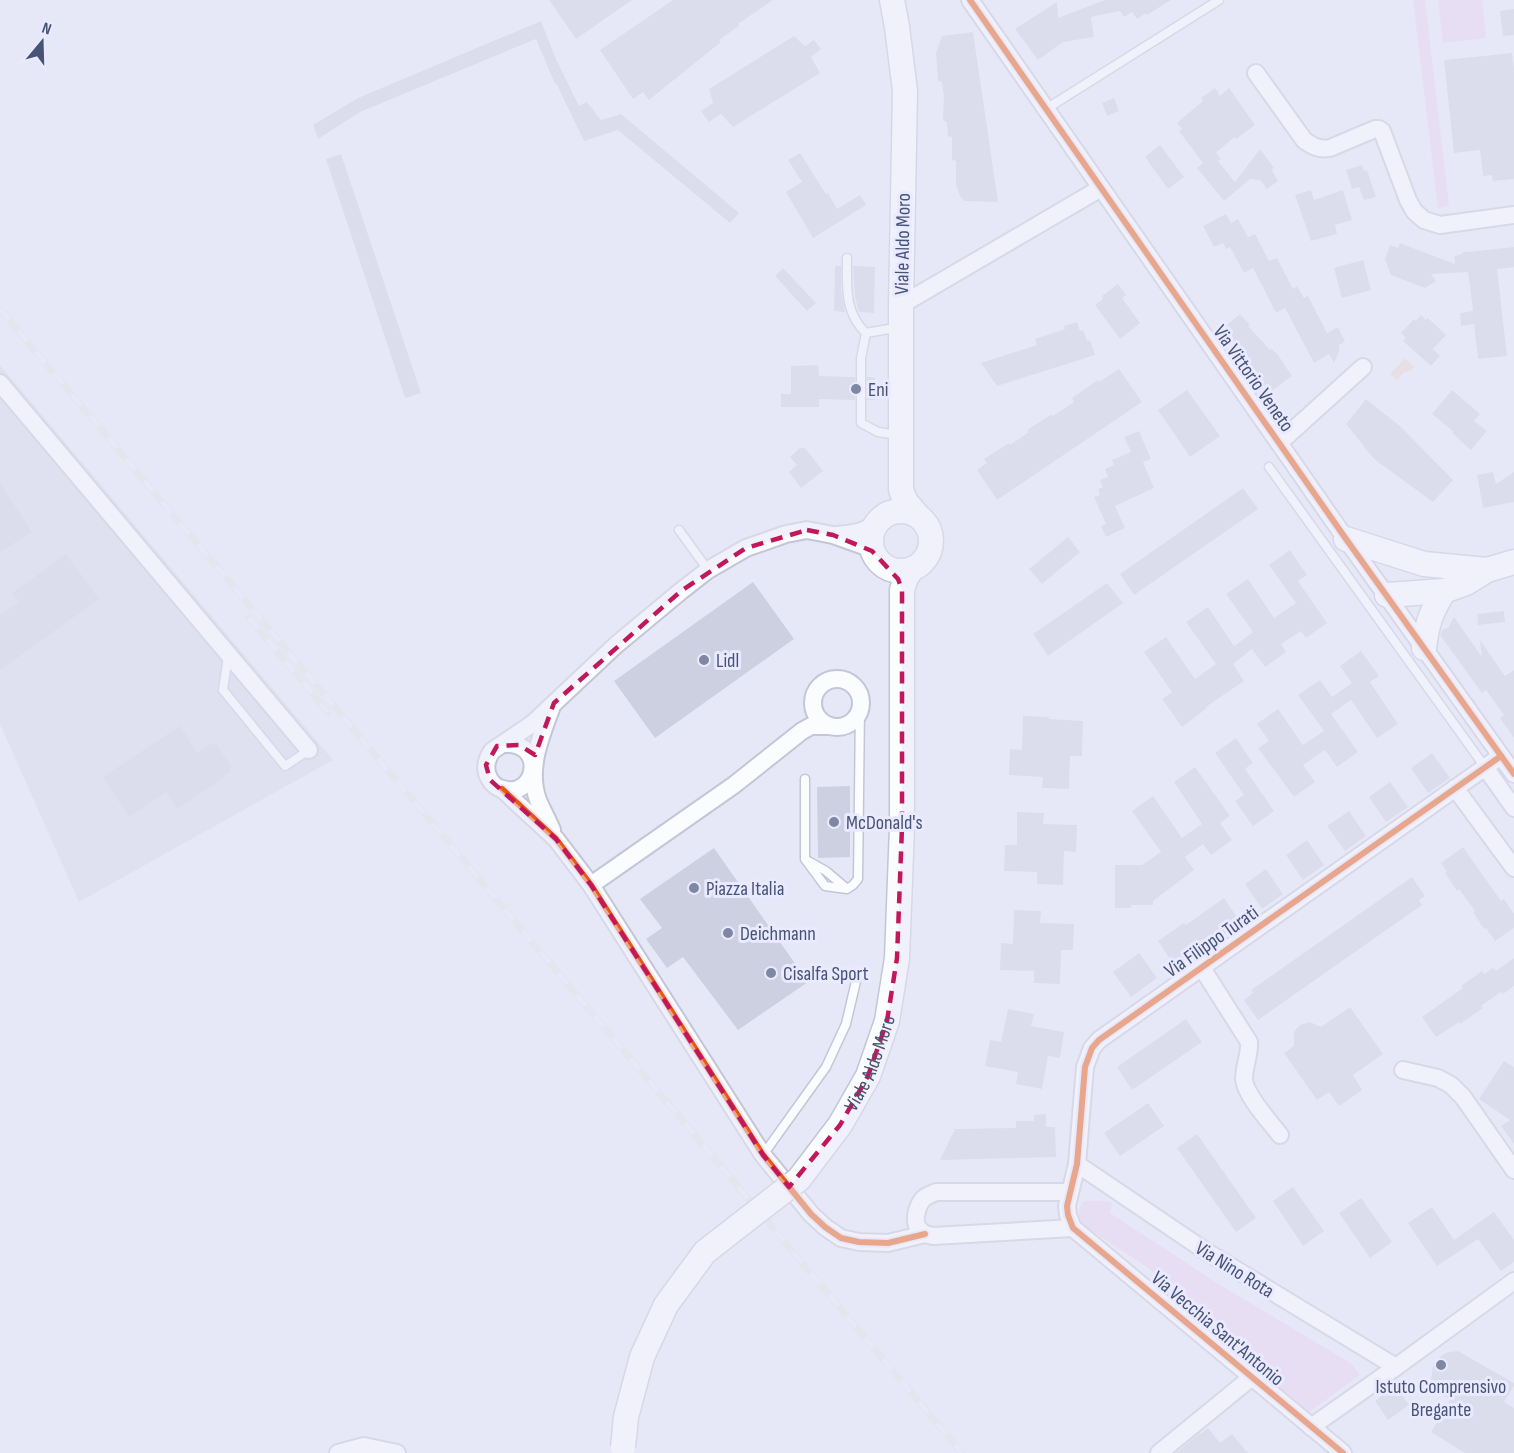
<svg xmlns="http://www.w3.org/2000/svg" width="1514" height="1453" font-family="'Sofia Sans Condensed',sans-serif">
<rect width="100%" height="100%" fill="#e7e8f7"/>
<polygon fill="#d6d8e7" points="0,365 333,760 79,902 0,724"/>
<g fill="#e8d2f0">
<polygon points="1413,0 1425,0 1449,206 1438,208"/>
<polygon points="1438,0 1482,0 1486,38 1443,43"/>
<path d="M1084,1201H1099L1112,1202L1110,1213L1217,1283L1352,1364L1360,1375L1305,1415L1147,1267L1089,1229C1078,1219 1075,1214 1084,1201Z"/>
</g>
<polygon fill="#e7d6c9" points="1405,358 1415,368 1407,372 1405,372 1397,380 1390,374"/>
<g fill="#ccd0e1">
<polygon points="549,0 632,0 576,39"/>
<polygon points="673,0 773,0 738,24 739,26 719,40 721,42 649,100 643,92 633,99 600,50"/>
<polygon points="1105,0 1171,0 1147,15 1146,13 1137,19 1132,12 1124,17 1120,11 1091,17 1094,37 1063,42 1038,60 1015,29 1057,2 1058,18"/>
<polygon points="1514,9 1514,35 1503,36 1500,11"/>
<polygon points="541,21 555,57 579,106 587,102 601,120 621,114 739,213 730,223 618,130 584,141 556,83 555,84 536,39 360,112 318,139 313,125 358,98"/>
<polygon points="973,32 998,202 964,201 960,196 956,184 956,161 952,160 952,137 948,136 947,123 943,120 944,94 943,93 942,82 938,81 936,53 942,36"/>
<polygon points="794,36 805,46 814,40 821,49 811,57 820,73 733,127 721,114 709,122 701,111 713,103 709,89"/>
<polygon points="1512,53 1514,69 1514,179 1493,181 1492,175 1483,176 1480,150 1454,153 1444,60"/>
<polygon points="1215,88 1220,96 1229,88 1255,125 1236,139 1234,137 1216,153 1221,159 1218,161 1235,182 1260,149 1274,168 1272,170 1278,181 1267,189 1260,180 1250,179 1224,201 1197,168 1203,163 1179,131 1182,129 1177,123 1203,101 1201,98"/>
<polygon points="1114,98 1119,111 1107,116 1102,103"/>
<polygon points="1160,145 1184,177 1168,189 1145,157"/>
<polygon points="800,153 826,194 828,193 837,209 860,195 866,205 813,238 786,192 802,182 788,160"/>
<polygon points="341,154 421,393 405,398 326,159"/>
<polygon points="1362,165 1364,171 1367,170 1376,197 1364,200 1359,187 1352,189 1346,170"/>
<polygon points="1311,190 1314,200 1343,190 1352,220 1335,225 1337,234 1311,241 1295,195"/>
<polygon points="1226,214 1231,223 1238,219 1248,237 1255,234 1269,261 1277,258 1293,289 1297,286 1304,298 1308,296 1327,333 1338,327 1345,342 1339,345 1339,351 1334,363 1329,354 1314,363 1285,308 1276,313 1253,268 1244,273 1230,247 1226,249 1223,243 1214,247 1203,226"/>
<polygon points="1400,243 1455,264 1454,256 1460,255 1465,251 1468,252 1514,247 1514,267 1497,269 1507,356 1478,359 1474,324 1461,326 1460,313 1473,311 1468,272 1431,274 1436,281 1425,288 1391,275 1385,259 1390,245 1398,248"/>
<polygon points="1363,260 1371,290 1342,298 1334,268"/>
<polygon points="835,266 841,266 841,289 845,312 834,311"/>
<polygon points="853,266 875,267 874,313 859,312 855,297"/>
<polygon points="783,268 816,303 807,311 775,276"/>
<polygon points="1118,284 1126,295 1122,298 1140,323 1120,339 1095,305 1103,299 1102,296"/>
<polygon points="1240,314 1250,325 1248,326 1270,350 1272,349 1275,353 1276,352 1292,376 1269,393 1239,350 1237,352 1226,340 1227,340 1224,335 1225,335 1221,330"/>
<polygon points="1421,315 1426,320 1428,318 1446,335 1433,349 1440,356 1431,366 1403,341 1406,338 1401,333 1414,319 1416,321"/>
<polygon points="1077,322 1080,331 1083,330 1087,341 1090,340 1095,355 997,386 981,363 1037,345 1035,339 1065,329 1064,326"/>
<polygon points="818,365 819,376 855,377 855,400 819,399 819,407 781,407 781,394 791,394 791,366"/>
<polygon points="1119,369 1142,402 997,500 977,470 987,463 984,459 1009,443 1010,445 1029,432 1027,430 1052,414 1053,416 1074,402 1072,398 1098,380 1099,382"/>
<polygon points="867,377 875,378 875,400 867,400"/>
<polygon points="1187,390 1220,436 1190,457 1158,410"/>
<polygon points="1452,390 1480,414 1474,421 1487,431 1471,450 1452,433 1454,432 1432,414"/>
<polygon points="1366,399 1401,427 1453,480 1433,502 1374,459 1346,424"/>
<polygon points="1139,431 1151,459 1143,462 1154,488 1115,506 1125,528 1106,537 1101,526 1106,524 1094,497 1100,495 1098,489 1103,487 1100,480 1108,477 1105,469 1114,465 1112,460 1131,452 1124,437"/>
<polygon points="800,448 805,448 823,471 801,488 789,472 797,465 790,457"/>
<polygon points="1493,472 1496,484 1514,472 1514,502 1483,508 1477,475"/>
<polygon points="0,483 32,532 0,552"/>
<polygon points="1243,488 1258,509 1134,595 1120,574"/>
<polygon points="1068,537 1080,552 1042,584 1029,569"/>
<polygon points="1290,550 1307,575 1298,581 1327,623 1306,638 1301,631 1281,644 1286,652 1265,667 1252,649 1233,664 1244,681 1206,707 1207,708 1182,727 1162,699 1172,692 1144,652 1166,637 1195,679 1216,664 1186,622 1208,607 1234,646 1253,632 1226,594 1248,579 1274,618 1296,603 1269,565"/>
<polygon points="66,554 99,599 0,670 0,615 19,602 12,593"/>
<polygon points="753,582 794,639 655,738 614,681"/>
<polygon points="1107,583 1123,603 1048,656 1033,634"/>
<polygon points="1504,611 1505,622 1478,625 1477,614"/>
<polygon points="1454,617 1482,657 1480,640 1505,676 1514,670 1514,738 1500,718 1504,715 1486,690 1482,693 1440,635 1443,629 1448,628"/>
<polygon points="1361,651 1379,676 1370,682 1398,724 1377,738 1351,700 1331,714 1358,752 1337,767 1325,750 1303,765 1315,782 1294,797 1258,748 1269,741 1257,724 1278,709 1303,745 1324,731 1298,695 1320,680 1332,697 1352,683 1340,666"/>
<polygon points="1023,716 1049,717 1049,719 1083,721 1082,756 1070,756 1069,789 1042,788 1043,777 1009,775 1010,749 1022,750"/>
<polygon points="180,726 197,753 213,743 215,745 216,744 232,767 229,769 231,771 224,775 225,777 177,809 166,792 129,817 103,777"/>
<polygon points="1236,738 1253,763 1245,769 1274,811 1253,826 1235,801 1244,795 1215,753"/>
<polygon points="1432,753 1450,778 1428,793 1411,768"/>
<polygon points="1195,767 1230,816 1220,823 1232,840 1211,855 1203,844 1185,857 1194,870 1153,901 1153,905 1131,905 1131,908 1115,908 1115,865 1142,865 1161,852 1132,811 1153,796 1182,838 1202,824 1174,782"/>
<polygon points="1390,782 1408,807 1386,822 1369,797"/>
<polygon points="850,786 850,857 818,858 817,787"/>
<polygon points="1349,811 1366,836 1345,851 1327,826"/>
<polygon points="1017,812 1044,813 1043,824 1077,825 1076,852 1064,851 1063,885 1037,884 1037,872 1004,871 1005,845 1017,845"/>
<polygon points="1307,840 1324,865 1303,880 1286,855"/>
<polygon points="1463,847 1501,901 1504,899 1514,914 1514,928 1495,941 1486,928 1484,929 1473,912 1475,911 1459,889 1457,891 1445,873 1447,872 1441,863"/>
<polygon points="714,848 808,982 738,1030 683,957 667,968 646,939 662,928 640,899"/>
<polygon points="1266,869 1283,894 1262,909 1245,884"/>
<polygon points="1412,877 1425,896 1419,900 1422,905 1258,1020 1244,1000 1253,993 1251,990"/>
<polygon points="1224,898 1241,923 1220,938 1219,936 1175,966 1158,941 1184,923 1186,925"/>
<polygon points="1014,910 1041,911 1040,923 1074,924 1073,950 1061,950 1060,984 1034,983 1034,971 1000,970 1001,943 1013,944"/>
<polygon points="1139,953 1157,978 1131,997 1113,972"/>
<polygon points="1514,958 1514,986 1503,994 1501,992 1481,1006 1483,1008 1460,1024 1459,1022 1436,1037 1422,1017 1463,988 1461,986 1482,971 1484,974 1493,968 1496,971"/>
<polygon points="1350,1007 1383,1054 1353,1075 1362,1090 1339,1106 1329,1092 1317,1100 1284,1053 1294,1046 1294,1032 1300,1025 1310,1022 1321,1027"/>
<polygon points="1008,1009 1034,1014 1031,1026 1064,1032 1060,1058 1048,1056 1042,1089 1016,1084 1018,1072 985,1066 990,1040 1001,1042"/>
<polygon points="1186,1019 1202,1042 1132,1090 1117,1067"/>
<polygon points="1504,1061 1514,1067 1514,1144 1501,1126 1510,1120 1479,1099"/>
<polygon points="1148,1103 1164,1126 1120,1156 1104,1133"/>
<polygon points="1046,1114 1046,1127 1055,1127 1056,1157 940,1160 955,1129 1016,1128 1016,1121 1034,1121 1034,1115"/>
<polygon points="1197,1134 1256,1218 1236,1232 1177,1148"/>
<polygon points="1293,1187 1324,1231 1303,1246 1273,1201"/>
<polygon points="1361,1198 1392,1242 1370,1258 1339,1213"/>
<polygon points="1432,1207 1454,1240 1494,1212 1514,1240 1514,1262 1501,1271 1478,1239 1437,1266 1408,1223"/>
<polygon points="1458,1351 1514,1383 1514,1386 1504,1402 1514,1408 1514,1453 1465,1453 1431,1432 1450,1400 1437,1391 1434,1386 1431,1379 1433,1366 1440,1357 1444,1354 1448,1352"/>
<polygon points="1396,1386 1409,1405 1388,1420 1375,1401"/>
<polygon points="1208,1428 1220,1443 1232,1434 1248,1453 1176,1453 1200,1433 1201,1434"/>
</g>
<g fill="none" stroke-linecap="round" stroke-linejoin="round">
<g stroke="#c3c6d6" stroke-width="11">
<g id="lane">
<polyline points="1046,109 1219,0"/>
<path d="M847,258C847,285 844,313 866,333"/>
<polyline points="898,435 878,432 861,423 861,358 866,333 900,327"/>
<polyline points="1269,467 1485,767"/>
<polyline points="679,530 708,570"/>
<polyline points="228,656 223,690 285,766 309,750"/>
<polyline points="805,779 805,859 825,886 847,889 853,885 858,879 860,708"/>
<polyline points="808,861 826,871 846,888"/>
<polyline points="763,1155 826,1067 846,1024 857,977"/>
</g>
</g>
<g stroke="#c3c6d6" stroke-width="20">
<g id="street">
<polyline points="970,0 1346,539 1514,774"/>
<path d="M1256,73L1304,140C1312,146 1319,150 1330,148L1375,129H1379L1382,131L1408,200L1414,211L1424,220L1440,225L1514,215"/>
<polyline points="901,305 1101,188"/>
<polyline points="0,383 309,750"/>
<polyline points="1279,443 1363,367"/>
<path d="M837,535C854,533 864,533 878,521"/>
<circle cx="837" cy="703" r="24"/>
<path d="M551,709C540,738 527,770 538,800C542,810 548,820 552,830"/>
<path d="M504,744C547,741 537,799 503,789C497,788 492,784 489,778C484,769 486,760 492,751L532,724L616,645L681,591L708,570L746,548L786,534L807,530L833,535L864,546L872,551"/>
<polyline points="1485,767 1514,808"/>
<polyline points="1455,788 1514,868"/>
<polyline points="502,789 556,839 591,885 763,1155 811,1214 825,1227 841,1238 859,1242 888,1243 925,1234"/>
<polyline points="591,885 734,785 802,731 811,726 829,726"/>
<path d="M1202,968L1249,1042C1250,1054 1244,1066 1244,1079C1245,1095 1270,1122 1280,1135"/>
<polyline points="1403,1070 1438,1078 1451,1085 1463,1097 1514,1170"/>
<polyline points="1077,1164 1207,1252 1396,1367"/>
<path d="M1070,1192H936C932,1194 927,1195 923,1199C917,1206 912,1223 920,1230C923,1234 928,1235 933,1236L1073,1228"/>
<polyline points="1311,1427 1396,1367 1514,1281"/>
<polyline points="338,1453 364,1446 397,1453"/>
<polyline points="1159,1453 1252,1377"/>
<polyline points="1343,1453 1073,1228 1068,1215 1067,1206 1077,1164 1085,1067 1092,1048 1099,1040 1501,756"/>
</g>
</g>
<g stroke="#c1c5d6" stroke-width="27">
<g id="secondary">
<polyline points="892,0 897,27 905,91 901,305 901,490 906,502 917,515"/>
<circle cx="901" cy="541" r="30"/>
<polyline points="1346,539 1424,564 1487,570"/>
<polyline points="1387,595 1444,591 1466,583 1487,570 1514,562"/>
<path d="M1424,648C1427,623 1431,612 1444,591"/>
<polyline points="902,827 902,590 906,578 911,570"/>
</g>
</g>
<use href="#lane" stroke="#fbfcfe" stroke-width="8"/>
<use href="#street" stroke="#fbfcfe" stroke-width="16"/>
<use href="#secondary" stroke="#fbfcfe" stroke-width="24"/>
<g stroke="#e0e4e2" stroke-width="7">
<g id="rail">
<polyline points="0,309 962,1453"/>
<polyline points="249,618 328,712"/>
</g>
</g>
<use href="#rail" stroke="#e9e9ff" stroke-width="4.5" stroke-dasharray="14" stroke-linecap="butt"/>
<g stroke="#c1c5d6" stroke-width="27" stroke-linecap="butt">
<g id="secondary-bridge">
<path id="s1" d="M623,1447L626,1417L642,1357L666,1305L705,1252L799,1179L840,1125L868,1076L887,1021L897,958L902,827"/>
</g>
</g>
<use href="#secondary-bridge" stroke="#fbfcfe" stroke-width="24"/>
<g stroke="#e9e9ff" stroke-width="10">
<g id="cycleway">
<polyline points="970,0 1346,539 1514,774"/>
<polyline points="502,789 556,839 591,885 763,1155 811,1214 825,1227 841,1238 859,1242 888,1243 925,1234"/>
<polyline points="1343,1453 1073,1228 1068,1215 1067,1206 1077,1164 1085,1067 1092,1048 1099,1040 1501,756"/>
</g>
</g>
<use href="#cycleway" stroke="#e8590c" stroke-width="6"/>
</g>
<path d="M0 0H1514V1453H0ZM807,530L833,535L872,551L898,579L902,590V827L897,958L887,1021L868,1076L840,1125L789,1187L763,1155L591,885L556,839L490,780L486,765L497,746L519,745L535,755L554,703L681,591L746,548Z" fill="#e7e8f7" fill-opacity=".55" fill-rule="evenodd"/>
<path fill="none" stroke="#c2185b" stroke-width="4.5" stroke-dasharray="12 8" stroke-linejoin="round" d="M807,530L833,535L872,551L898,579L902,590V827L897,958L887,1021L868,1076L840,1125L789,1187L763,1155L591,885L556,839L490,780L486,765L497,746L519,745L535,755L554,703L681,591L746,548Z"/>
<g fill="#7f88a2" stroke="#e9e9ff" stroke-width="2">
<circle cx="856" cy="389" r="6"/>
<circle cx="704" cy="660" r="6"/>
<circle cx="834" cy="822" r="6"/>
<circle cx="694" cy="888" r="6"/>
<circle cx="728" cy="933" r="6"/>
<circle cx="771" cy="973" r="6"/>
<circle cx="1441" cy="1365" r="6"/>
</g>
<g text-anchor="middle" stroke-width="6" stroke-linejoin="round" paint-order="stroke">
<g font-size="20" fill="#475475" stroke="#e9e9ff">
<text transform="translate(902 244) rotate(-89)" y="7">Viale Aldo Moro</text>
<text transform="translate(1254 378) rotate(55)" y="7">Via Vittorio Veneto</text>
<text transform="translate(1211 941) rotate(-35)" y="7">Via Filippo Turati</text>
<text dy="7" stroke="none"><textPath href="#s1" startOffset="471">Viale Aldo Moro</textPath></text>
<text transform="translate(1235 1269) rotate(32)" y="7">Via Nino Rota</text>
<text transform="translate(1218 1328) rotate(40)" y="7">Via Vecchia Sant'Antonio</text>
</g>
<g font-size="20" fill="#475475" stroke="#e9e9ff" text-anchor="start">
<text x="868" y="396">Eni</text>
<text x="716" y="667">Lidl</text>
<text x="846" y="829">McDonald's</text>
<text x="706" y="895">Piazza Italia</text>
<text x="740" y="940">Deichmann</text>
<text x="783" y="980">Cisalfa Sport</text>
<text x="1441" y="1393" text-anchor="middle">Istuto Comprensivo<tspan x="1441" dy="23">Bregante</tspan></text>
</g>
</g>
<g transform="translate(42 42) rotate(19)" stroke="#e9e9ff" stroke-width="4.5" paint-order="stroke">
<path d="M0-4.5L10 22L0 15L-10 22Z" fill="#475475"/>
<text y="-9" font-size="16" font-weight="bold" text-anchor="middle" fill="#475475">N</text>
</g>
</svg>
